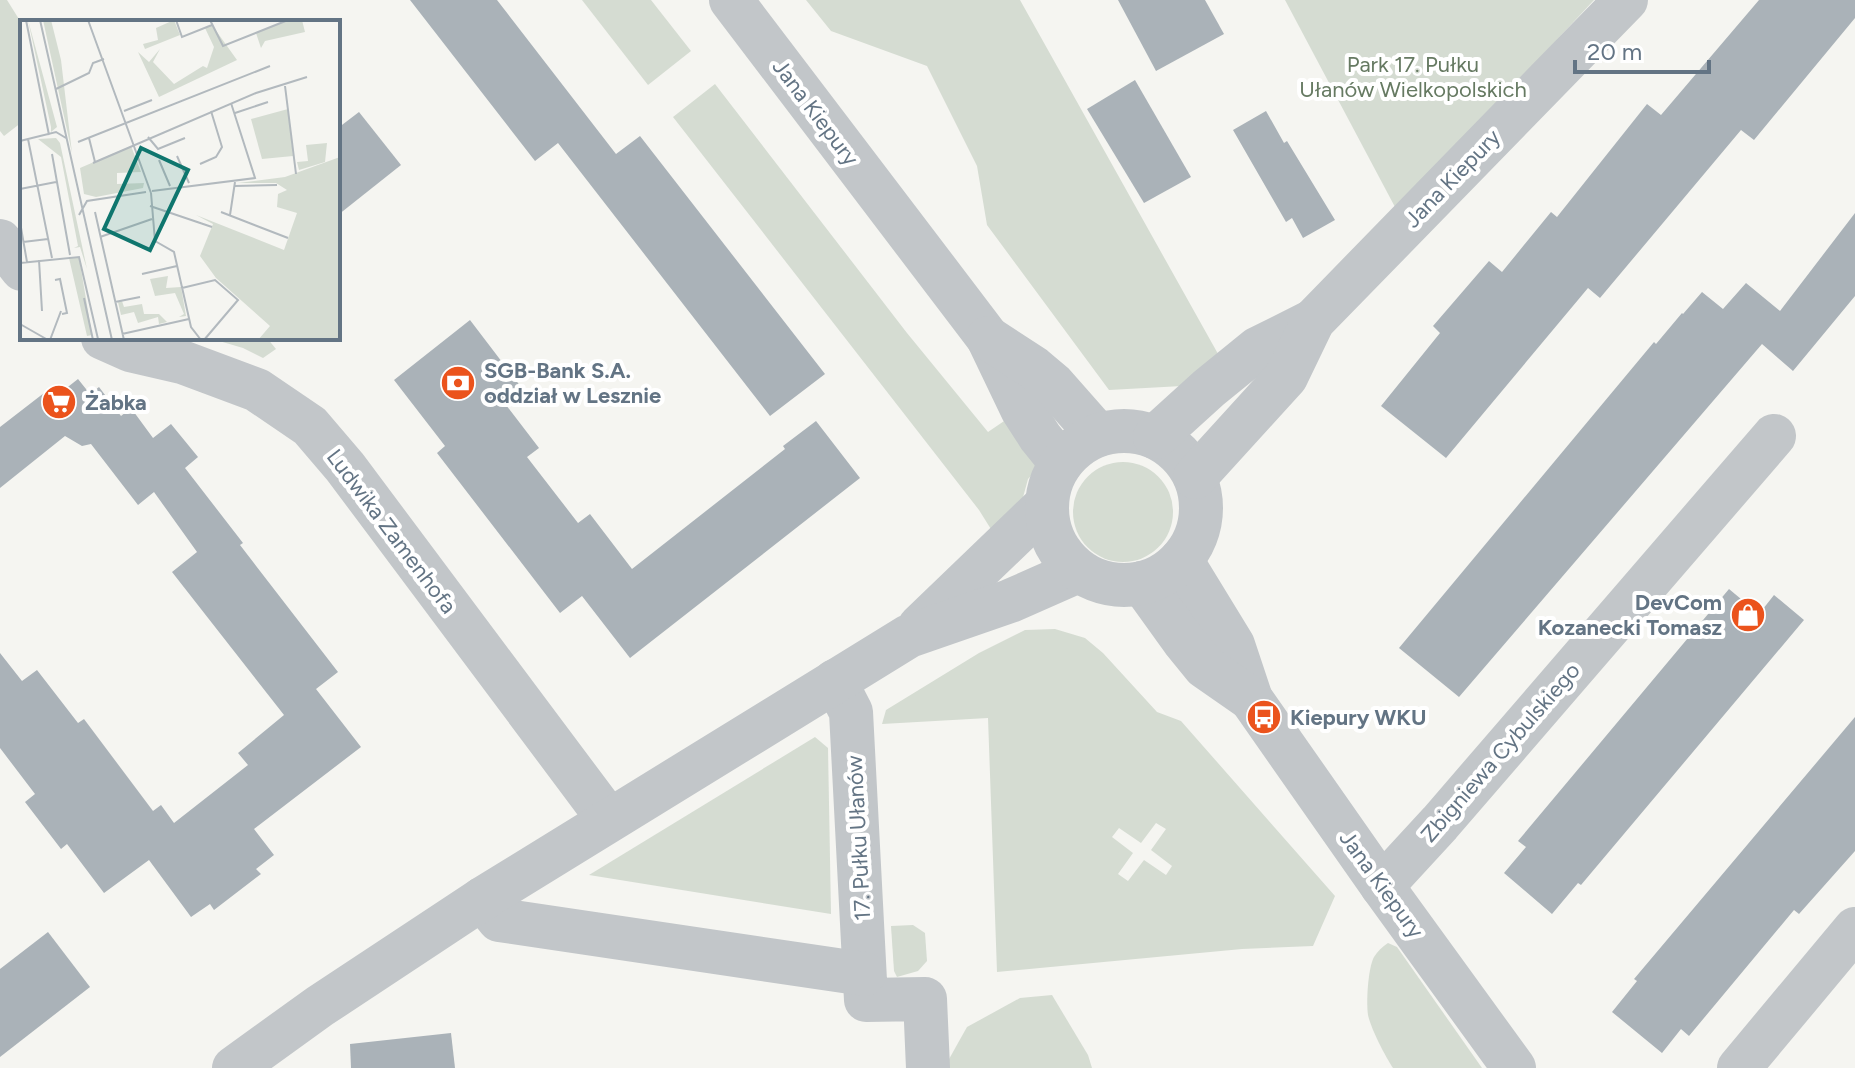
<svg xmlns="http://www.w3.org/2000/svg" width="1855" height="1068" font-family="Figtree,sans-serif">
<rect width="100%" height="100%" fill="#f5f5f1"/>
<g fill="#d5dcd2" fill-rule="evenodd">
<polygon points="0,0 7,0 22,24 22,122 4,136 0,131"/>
<polygon points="582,0 651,0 691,51 648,85"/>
<polygon points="806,0 1020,0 1222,361 1182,386 1109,390 987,225 977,166 927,66 831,31"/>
<polygon points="1285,0 1594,0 1524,75 1395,207"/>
<polygon points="715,84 907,333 988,432 1010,417 1041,465 1028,479 1022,501 994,534 979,510 673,117"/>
<polygon points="209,338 267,338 276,349 263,358 243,348"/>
<circle cx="1123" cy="512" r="50"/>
<path d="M1055,629L1085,638L1103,653L1157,712L1181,721L1335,896L1313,946L1242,949L997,972L988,718L882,724L886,710L979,653L1025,630ZM1156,823L1166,829L1151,850L1172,866L1166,875L1144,860L1128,881L1118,874L1133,853L1112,837L1119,828L1141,843Z"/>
<polygon points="815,737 828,748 831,914 589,875"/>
<polygon points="913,925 925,933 927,961 918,971 897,977 894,971 891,926"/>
<path d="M1388,943L1397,947L1482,1068H1393C1385,1056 1371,1029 1368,1015C1366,1002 1368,968 1374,957C1378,951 1382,947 1388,943Z"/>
<polygon points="1052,995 1088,1055 1092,1068 944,1068 967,1027 1020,998"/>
</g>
<g fill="#aab2b8">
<polygon points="410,0 497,0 616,154 640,136 825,374 770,416 558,143 535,161"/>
<polygon points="1118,0 1205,0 1224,34 1156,71"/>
<polygon points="1759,0 1855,0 1855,18 1754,140 1741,130 1600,298 1588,288 1446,458 1381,406 1440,333 1433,326 1489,261 1502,272 1551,212 1557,217 1647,104 1661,115"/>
<polygon points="1135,80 1191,177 1144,203 1087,109"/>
<polygon points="1266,111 1284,143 1287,141 1335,220 1303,238 1292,218 1286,222 1233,130"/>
<polygon points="359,112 401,165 338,215 338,128"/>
<polygon points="1855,213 1855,296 1793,371 1762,344 1459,697 1399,648 1654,342 1656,344 1682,313 1683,314 1702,292 1723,309 1746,283 1780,311"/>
<polygon points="470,320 521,387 503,401 539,448 527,457 578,523 590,514 632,569 785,449 783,446 816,421 860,478 630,658 582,596 560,613 437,453 445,446 394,380"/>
<polygon points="78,379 90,394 99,387 121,416 131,408 153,438 171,424 198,457 185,468 243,543 240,545 338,672 316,689 361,747 254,829 274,855 256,869 261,874 214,910 210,904 191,917 149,860 104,893 67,844 61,849 25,802 35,794 0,748 0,653 22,681 37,670 78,723 84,719 153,811 161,805 174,823 248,765 238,753 284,715 172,572 197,552 154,492 138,505 91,444 82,446 65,436 0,488 0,427 44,393 50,401"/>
<polygon points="1729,589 1759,614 1774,595 1804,620 1581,885 1578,883 1552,914 1504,873 1526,847 1518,841"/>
<polygon points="1855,717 1855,851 1799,914 1794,910 1689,1036 1681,1029 1662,1053 1612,1012 1637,981 1634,979"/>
<polygon points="48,932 90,987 0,1057 0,969"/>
<polygon points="451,1033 455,1068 351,1068 350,1044"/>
</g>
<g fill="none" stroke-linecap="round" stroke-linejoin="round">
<g stroke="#c2c6c9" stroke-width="44">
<polyline points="0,241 22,269"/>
<polyline points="103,338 130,350 182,362 257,390 310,426 345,467 609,820"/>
<polyline points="1181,560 1233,645 1251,699 1382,886 1514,1068"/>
<polyline points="1142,583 1183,640 1205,667 1251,699"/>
<polyline points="920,626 1047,504"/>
<polyline points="835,681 851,712 866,1000 925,999 928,1068"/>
<polyline points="1382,886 1440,823 1774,436"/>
<polyline points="482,899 499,920 864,974"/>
<polyline points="234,1068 320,1006 482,899 909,636 1010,601 1078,571"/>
<polyline points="1739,1068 1855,929"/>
</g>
<g stroke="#c2c6c9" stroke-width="44">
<polyline points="731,0 988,338 1022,409 1040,437 1061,463"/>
<polyline points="988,338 1034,368 1053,384 1098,435"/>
<circle cx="1124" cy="508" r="77"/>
<polyline points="1155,437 1209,388 1257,349 1313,321"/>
<polyline points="1195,477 1286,377 1313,321 1626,0"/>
</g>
</g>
<defs>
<g id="bank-disc" transform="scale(1.8)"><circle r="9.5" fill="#eb531c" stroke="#fff"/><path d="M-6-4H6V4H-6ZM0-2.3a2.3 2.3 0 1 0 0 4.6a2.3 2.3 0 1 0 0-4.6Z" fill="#fff"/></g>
<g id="supermarket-disc" transform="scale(1.8)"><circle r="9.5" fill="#eb531c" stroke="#fff"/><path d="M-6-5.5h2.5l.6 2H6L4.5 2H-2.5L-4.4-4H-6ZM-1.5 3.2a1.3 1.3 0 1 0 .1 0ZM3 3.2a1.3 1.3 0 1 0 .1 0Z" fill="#fff"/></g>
<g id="shop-disc" transform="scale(1.8)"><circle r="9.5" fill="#eb531c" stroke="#fff"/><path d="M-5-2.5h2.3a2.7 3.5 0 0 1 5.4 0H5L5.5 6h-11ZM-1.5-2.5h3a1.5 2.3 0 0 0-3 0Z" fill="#fff"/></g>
<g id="bus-disc" transform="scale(1.8)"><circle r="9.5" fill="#eb531c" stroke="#fff"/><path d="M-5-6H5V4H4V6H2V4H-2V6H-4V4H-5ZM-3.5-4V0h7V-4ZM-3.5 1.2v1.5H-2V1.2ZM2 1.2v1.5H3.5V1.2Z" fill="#fff"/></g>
</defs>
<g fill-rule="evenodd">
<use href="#bank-disc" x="458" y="383"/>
<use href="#supermarket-disc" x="59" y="402"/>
<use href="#shop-disc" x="1748" y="615"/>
<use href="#bus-disc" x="1264" y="717"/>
</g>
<g text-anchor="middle" stroke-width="8" stroke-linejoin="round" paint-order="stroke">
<g font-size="22" fill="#667a62" stroke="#fff">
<text x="1413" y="72">Park 17. Pułku<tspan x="1413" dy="25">Ułanów Wielkopolskich</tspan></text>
</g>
<g font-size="22" fill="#637484" stroke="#fff">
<text transform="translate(816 112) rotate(53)" y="8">Jana Kiepury</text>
<text transform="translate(1452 178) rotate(-46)" y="8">Jana Kiepury</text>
<text transform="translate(392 531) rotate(53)" y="8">Ludwika Zamenhofa</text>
<text transform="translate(1500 752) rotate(-49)" y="8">Zbigniewa Cybulskiego</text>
<text transform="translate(858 838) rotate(-93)" y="8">17. Pułku Ułanów</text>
<text transform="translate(1382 884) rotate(54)" y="8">Jana Kiepury</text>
</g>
<g font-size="22" font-weight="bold" fill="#637484" stroke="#fff" text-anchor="start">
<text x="484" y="378">SGB-Bank S.A.<tspan x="484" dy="25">oddział w Lesznie</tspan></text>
<text x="85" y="410">Żabka</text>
<text x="1722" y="610" text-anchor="end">DevCom<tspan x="1722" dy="25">Kozanecki Tomasz</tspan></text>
<text x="1290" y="725">Kiepury WKU</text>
</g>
</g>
<g transform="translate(20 20)">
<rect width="320" height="320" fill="#f5f5f1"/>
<path d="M8,0L37,107L31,112V107ZM23,0H31L41,40L52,133ZM154,0L160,15L125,29L123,24L138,20L136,8ZM268,0H282L285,12L245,21L241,28L236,13ZM192,5L217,40L139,77L118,32L129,42L140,29L133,42L154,64L183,46L187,48L194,27L185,8ZM268,89L273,136L242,139L231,99ZM36,118L40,123L67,249L60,227L54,228L58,226L41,137L18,119ZM307,123L305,142L279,150L277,142L288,141L286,125ZM111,126L121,152L97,153V164L124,163L123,168L76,177L64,174L60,148ZM320,137V320H238L250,306L196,258L180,236L193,204L176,195L264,230L277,193L257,187L258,174L267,170L256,163H218L265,157ZM59,237L72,315L67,316L49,238ZM148,256L146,268L161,267L166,296L159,297L164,294L155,273L135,276L130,259ZM102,281L104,287L122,284L124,294H139L147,302L139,304L138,297L118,303L114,292L101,295L98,282Z" fill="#d5dcd2"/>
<path fill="none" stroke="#b2b9be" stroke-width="2" d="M6,0L29,115M20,0L92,320M68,0L131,173M156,0L162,17L192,5M190,0L203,26L268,0M265,66L276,154M36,69L69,53L73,43L84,39M104,91L132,80M215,93L248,82M128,117L138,129L165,118M69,118L75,142M8,119L32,238M0,121L36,112L46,118M58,122L250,46M32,134L50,235M157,136L169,163M139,140L150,166M73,143L236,73L287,57M180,144L196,137L202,127L191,91M215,166L257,165M0,169L36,162M132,171L235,158L211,83M131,173L135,221L154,232L171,307L181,320M130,186L192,207M75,192L104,320M201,192L268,218M59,195L67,181L126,172M210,195L215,162M0,202L7,242M80,217L132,199M3,222L28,219M19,240L22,291M0,243L59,237L78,319M122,254L157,246M35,260L40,259L47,293L42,294M162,268L195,260L218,280L184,320M64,278L73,320M95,282L120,277M0,304L28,320M102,314L169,299M30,320L41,291"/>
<path fill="#0f766e" fill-opacity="0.15" stroke="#0f766e" stroke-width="4" d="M121,128L168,150L130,230L84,209Z"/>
<rect width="320" height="320" fill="none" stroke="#637484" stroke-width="4"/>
</g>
<path d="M1575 60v12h134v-12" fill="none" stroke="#637484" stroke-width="4"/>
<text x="1587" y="60" font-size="24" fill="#637484" stroke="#ffffff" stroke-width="6" paint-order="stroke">20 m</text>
</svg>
